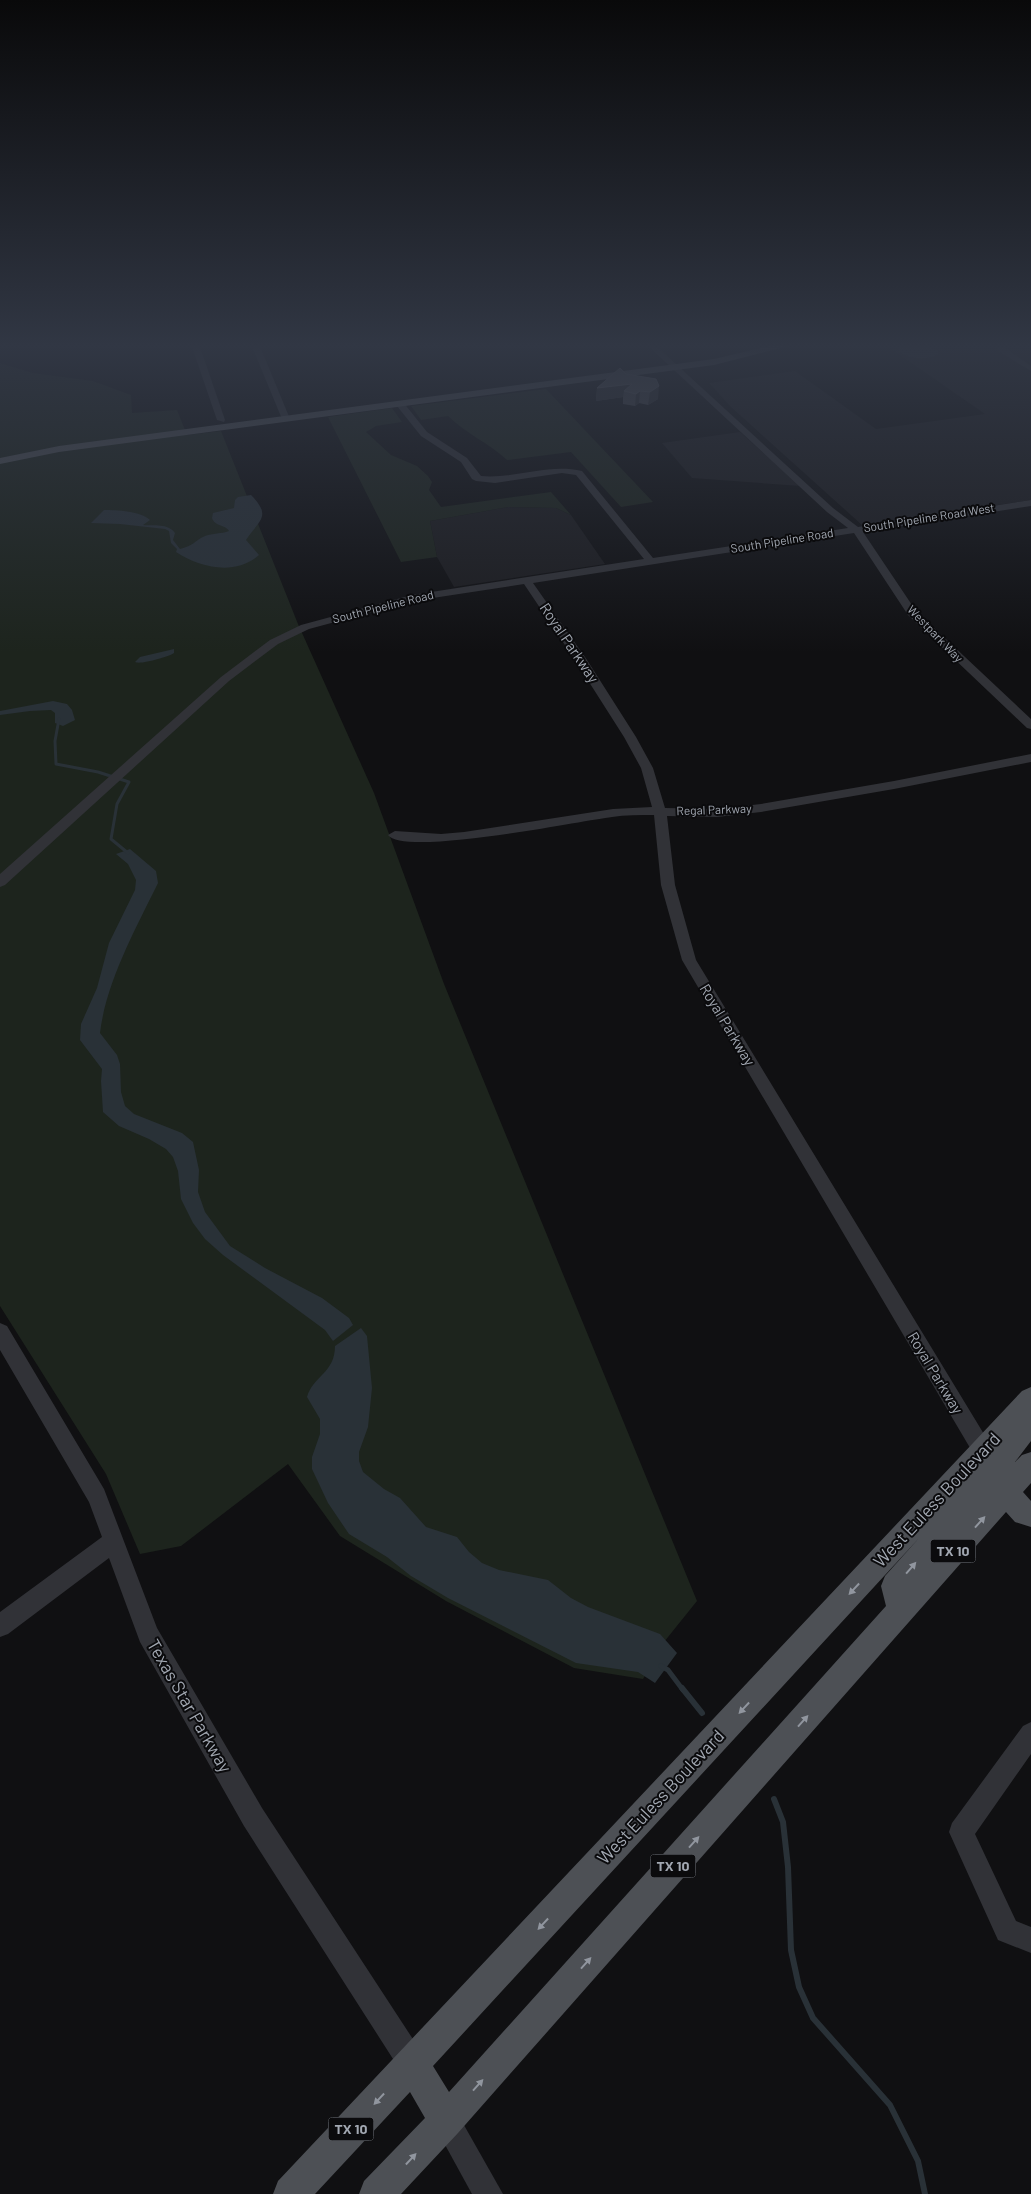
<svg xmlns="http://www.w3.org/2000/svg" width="1031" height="2194" font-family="Barlow,sans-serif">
<rect width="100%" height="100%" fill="#101012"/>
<g fill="#1c1c1f">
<polygon points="884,344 1031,344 1031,500 862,525 731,407 709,383 795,371 876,429 985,414"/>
<polygon points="740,432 800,486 692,478 662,443"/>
<polygon points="508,507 556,508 571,515 605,564 454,587 437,557 430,521"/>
</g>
<g fill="#1d241d">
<polygon points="0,363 33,373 93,381 131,395 132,413 177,410 187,435 221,431 298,624 374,793 444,984 697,1601 664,1642 643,1679 574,1668 446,1601 340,1536 288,1464 181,1546 140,1554 106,1474 0,1306"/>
<path d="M546,389L653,502L621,507L571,452L507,460C489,443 466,434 448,416L421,420L411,406Z"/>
<polygon points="392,408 402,422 376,426 366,432 391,455 417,466 428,476 432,482 429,490 441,507 551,492 571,515 556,508 508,507 430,521 437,557 401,562 328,417"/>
</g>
<g fill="#293137">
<path d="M907,344L926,345L938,351V354C928,361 908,359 898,351L899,347Z"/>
<path d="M251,495C273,517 258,521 246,540L259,555C236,576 200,568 176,552L177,549L171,543L169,531L165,529L120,524L91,523L104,510C117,510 141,511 150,520L143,525C154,526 168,523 175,533L173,540L180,549C195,545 194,541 205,536C213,533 221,534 229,531C225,524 215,527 212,518L213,513L234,508L235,500L238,497Z"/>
<path d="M174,649V653C168,657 140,665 135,662L140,657Z"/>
<polygon points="53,701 67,704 72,710 75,720 63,726 55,723 55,713 51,710 30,711 0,715 0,711"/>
<path d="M130,849L156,871L158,883C136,928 106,982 100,1033L117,1055L120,1064L121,1092L125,1106L134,1114L182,1133L193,1142L199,1170L198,1192L205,1212L230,1246L265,1268L322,1298L349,1318L353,1325L333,1341L325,1330L223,1255L205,1239L193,1223L181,1199L178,1171L173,1157L166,1149L149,1139L119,1126L103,1112L101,1081L102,1069L80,1040L81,1024L97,988L109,943L135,890L136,880L128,864L116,854Z"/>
<path d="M361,1328L367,1336L372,1388L368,1427L359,1452V1461L363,1472L384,1489L400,1498L426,1527L457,1537L469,1552L482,1563L499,1570L548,1580L571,1598L588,1607L660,1634L677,1653L655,1683L638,1672L576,1663L448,1598L411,1576L387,1557L349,1534L328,1503L312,1469V1457L320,1434V1419L307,1397C313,1376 335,1373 335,1346Z"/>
</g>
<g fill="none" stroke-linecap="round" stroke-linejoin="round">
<polyline stroke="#293137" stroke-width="3" points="59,719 55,741 56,764 98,772 129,782 117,804 111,839 128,853"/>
<polyline stroke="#293137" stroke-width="5" points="661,1666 668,1670 683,1690"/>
<g stroke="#293137" stroke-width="6">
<polyline points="682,1688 702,1713"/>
<polyline points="774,1799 783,1822 788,1867 791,1950 799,1987 813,2018 890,2105 918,2161 925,2194"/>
</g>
<g fill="#313237" fill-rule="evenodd">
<polygon points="191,344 199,344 225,420 224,422 217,420"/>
<polygon points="251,344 259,344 290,419 289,421 282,419"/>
<path d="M646,344H654L833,508L858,527L1031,500V506L863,532L916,611L1031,719V729L1027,728L908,615L854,533L533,583L587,660L636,737L653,768L665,808L717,809L761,804L894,781L1031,754V762L894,789L761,812L717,817L667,816L675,885L696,960L990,1444L993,1451L990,1458L983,1461L976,1458L682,960L661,885L654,815C640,815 625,815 612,817C580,821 404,857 388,835L395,831L441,834L464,832L613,809L652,807L641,768L624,737L575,660L524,584L413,601L309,629L278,644L229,681L5,885L0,887V874L221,677L270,640L301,625L412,595L644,559L576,475L562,473L495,483L476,481L472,479L461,462L421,436L397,406V402H403L427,432L467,458L481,476C515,479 548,463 582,471L653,558L848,528L827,512Z"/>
<polygon points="998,347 1004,347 1031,366 1031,371 998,351"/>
<polygon points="0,1323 7,1326 104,1489 157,1628 262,1808 422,2053 426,2063 422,2073 412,2077 402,2073 244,1826 140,1642 109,1558 8,1634 0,1637 0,1612 102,1537 89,1502 0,1350"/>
<polygon points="1031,1722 1031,1754 975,1834 1016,1921 1031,1927 1031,1953 998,1940 949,1832 952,1823 1023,1726"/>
<polygon points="446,2107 456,2111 503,2194 472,2194 432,2121 436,2111"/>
</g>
<g fill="#4d5055" fill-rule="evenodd">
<polygon points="778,344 796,344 714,365 59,452 0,464 0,458 59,446 714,359"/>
<path d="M1031,1387V1441L1015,1462L1022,1455L1031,1452V1483L1023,1492L1031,1501V1527L1015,1522L1006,1512L458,2133L401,2194H359L364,2181L425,2118L410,2092L315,2194H273L278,2181L1022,1391ZM920,1537L885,1576L881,1586L886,1606L449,2092L433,2066Z"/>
</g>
</g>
<polygon fill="#46474d" points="620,368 658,399 648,405 639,403 635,406 623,404 623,397 596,401 597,388"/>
<g fill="#2c2d31">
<polygon points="632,384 624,391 623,397 596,401 597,388"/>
<polygon points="659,386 658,399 648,405 650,392"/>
<polygon points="640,391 639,403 635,406 636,394"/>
</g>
<polygon fill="#505258" stroke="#5d5f66" points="620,368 626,374 656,379 659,386 650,392 640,391 636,394 624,391 632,384 597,388"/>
<defs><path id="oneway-solid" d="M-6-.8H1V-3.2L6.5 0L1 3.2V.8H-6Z" transform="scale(1.25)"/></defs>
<g fill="#91969f">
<use href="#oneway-solid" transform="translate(980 1522) rotate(-48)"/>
<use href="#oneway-solid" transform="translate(911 1568) rotate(-49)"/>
<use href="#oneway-solid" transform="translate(854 1589) rotate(133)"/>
<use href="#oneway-solid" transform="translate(744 1708) rotate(133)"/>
<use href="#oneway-solid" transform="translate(803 1721) rotate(-48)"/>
<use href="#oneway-solid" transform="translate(694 1842) rotate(-48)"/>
<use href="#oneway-solid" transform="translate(543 1924) rotate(133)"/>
<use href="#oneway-solid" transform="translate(586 1963) rotate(-48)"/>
<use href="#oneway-solid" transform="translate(478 2085) rotate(-48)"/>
<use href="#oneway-solid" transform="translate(379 2099) rotate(133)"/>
<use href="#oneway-solid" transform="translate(411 2159) rotate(-47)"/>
</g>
<linearGradient id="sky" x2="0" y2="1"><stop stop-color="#09090a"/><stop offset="0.53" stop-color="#313744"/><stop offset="1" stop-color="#313744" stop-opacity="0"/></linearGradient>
<rect width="1031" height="652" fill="url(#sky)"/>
<g text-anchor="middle" stroke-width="4" stroke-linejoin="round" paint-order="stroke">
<g font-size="12" fill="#a2a8b2" stroke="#0b0b0d">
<text transform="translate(929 518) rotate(-9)" y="4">South Pipeline Road West</text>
<text transform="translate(782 541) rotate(-9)" y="4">South Pipeline Road</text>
<text transform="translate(383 607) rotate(-14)" y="4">South Pipeline Road</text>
<text transform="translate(935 634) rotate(46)" y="4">Westpark Way</text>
<text transform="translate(714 810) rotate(-2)" y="4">Regal Parkway</text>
</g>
<g fill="#0b0b0d" stroke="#757980" stroke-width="1">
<rect x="930.5" y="1539.5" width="45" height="23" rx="4"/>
<rect x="650.5" y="1854.5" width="45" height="23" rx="4"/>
<rect x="328.5" y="2117.5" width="45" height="23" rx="4"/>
</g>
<g font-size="14" font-weight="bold" fill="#a2a8b2">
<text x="953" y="1556">TX 10</text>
<text x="673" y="1871">TX 10</text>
<text x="351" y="2134">TX 10</text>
</g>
<g font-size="15" fill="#a2a8b2" stroke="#0b0b0d">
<text transform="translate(569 643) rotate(56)" y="5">Royal Parkway</text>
<text transform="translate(727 1025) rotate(59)" y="5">Royal Parkway</text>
<text transform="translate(935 1373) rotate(59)" y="5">Royal Parkway</text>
</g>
<g font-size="18" fill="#a2a8b2" stroke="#0b0b0d">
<text transform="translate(937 1500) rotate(-47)" y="6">West Euless Boulevard</text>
<text transform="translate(189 1706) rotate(60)" y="6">Texas Star Parkway</text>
<text transform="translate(661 1797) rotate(-47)" y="6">West Euless Boulevard</text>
</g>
</g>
</svg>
